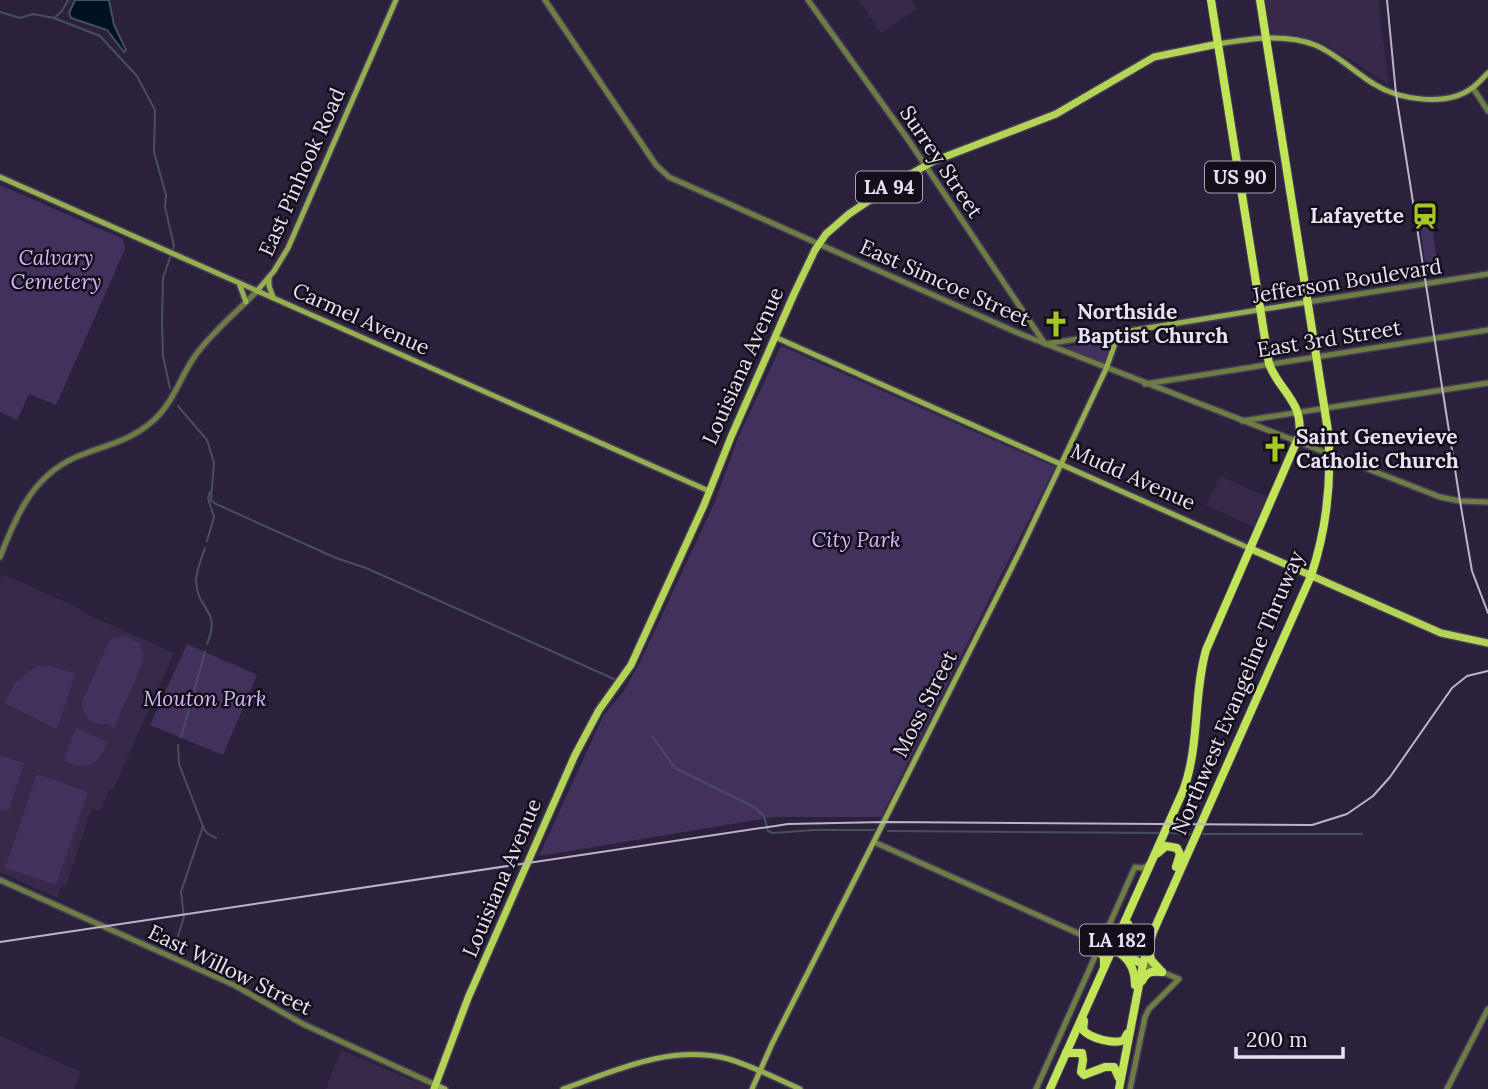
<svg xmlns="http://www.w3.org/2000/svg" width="1488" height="1089" font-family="Lora,serif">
<rect width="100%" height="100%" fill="#2c213c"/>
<g fill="#37294a">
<polygon points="859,0 911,0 917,9 881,33"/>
<polygon points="1264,0 1378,0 1389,84 1322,42 1296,36 1269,34"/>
<polygon points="1220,476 1270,498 1256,528 1206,505"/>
<polygon points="3,574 85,611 84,613 174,653 113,790 109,788 101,811 91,809 66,886 62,885 57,898 0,872 0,580"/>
<polygon points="0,1036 81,1072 74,1089 0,1089"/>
<polygon points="341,1050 430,1088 429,1089 326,1089"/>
</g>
<g fill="#43315d">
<polygon points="0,185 123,239 125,249 56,405 29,394 17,420 0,412"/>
<polygon points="1432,226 1437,262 1435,273 1427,276 1420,228"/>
<polygon points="1113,338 1105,366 1061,348"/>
<polygon points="781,346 1055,467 881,817 773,817 539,856 603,716 624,691 640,662 714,504 738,438"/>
<path d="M126,636L140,644L144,655L142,664L114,728L110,727L112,723C95,728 83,720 82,702L108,643L114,638Z"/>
<polygon points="187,644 257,675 223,755 150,725"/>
<polygon points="37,666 50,666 75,673 58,727 55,728 5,703 14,684"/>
<path d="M77,728L107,742C99,765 87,772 64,761L75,729Z"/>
<polygon points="0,755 24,763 8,812 0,809"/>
<polygon points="37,774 88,792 56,885 5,868"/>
</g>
<polygon fill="#001124" stroke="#464f62" stroke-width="2" points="75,0 109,0 114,25 126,50 124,52 107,30 71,18 69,13"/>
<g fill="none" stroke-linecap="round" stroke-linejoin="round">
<g stroke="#464f62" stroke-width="2">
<polyline points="0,12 20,18 33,14 54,18 100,36 137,76 155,110 154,152 166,195 165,207 174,246 163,278 162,322 163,356 170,388"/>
<polyline points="54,18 62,11 68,0"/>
<polyline points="178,406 207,440 214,463 211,500 216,504 336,558 366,568 614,679"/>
<polyline points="207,541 214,517 208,498 210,492"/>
<path d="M205,548C202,558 196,570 196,581C197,611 222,609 207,644"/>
<polyline points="181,737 205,652"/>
<polyline points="653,737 675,768 754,807 764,816 768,831 773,833 815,830 875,830"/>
<polyline points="178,745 179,764 204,829 207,833 216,838"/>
<polyline points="888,831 1158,833"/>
<polyline points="1170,833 1192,834"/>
<polyline points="1203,834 1362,834"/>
<polyline points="174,949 184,917 181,892 203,826"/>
</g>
<g stroke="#463c56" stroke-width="8">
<g id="tertiary">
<polyline points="545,0 656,165 669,177 1018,333 1440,497 1460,501 1488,502"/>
<polyline points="808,0 907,138 1045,344 1123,332"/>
<polyline points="1473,88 1488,111"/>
<polyline points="1308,302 1488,274"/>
<polyline points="1145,384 1488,330"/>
<polyline points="1242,421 1488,383"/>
<path d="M0,557C17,513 35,471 84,454C110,444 134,439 155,419C174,401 180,377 195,356C212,332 237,312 257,291"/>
<polyline points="874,842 1113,949"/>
<polyline points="0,880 234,985 303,1024 436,1085"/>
<polyline points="1036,1089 1135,867 1142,868 1151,864"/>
<polyline points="1130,1089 1145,1017 1149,1009 1179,979 1143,964"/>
<polyline points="1447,1089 1488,1009"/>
</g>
</g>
<g stroke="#463c56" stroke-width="8">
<g id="secondary">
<path d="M1218,44C1249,39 1285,33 1315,45C1337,54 1354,72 1374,84C1399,100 1447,107 1472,88C1478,84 1483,78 1488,73"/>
<polyline points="0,177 709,491"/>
<polyline points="269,277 269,286 273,297"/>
<polyline points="239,283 246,302"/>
<polyline points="257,291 274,271 288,248 396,0"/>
<polyline points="775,337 1251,549"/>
<polyline points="436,1085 445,1089"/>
<path d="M563,1089C615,1071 668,1045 725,1058C751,1065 775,1078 800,1089"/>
<polyline points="752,1089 772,1044 1020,551 1106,369 1117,338 1123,332 1308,302"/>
</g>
</g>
<g stroke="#463c56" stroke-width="10">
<g id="primary">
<polyline points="1251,549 1441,633 1488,643"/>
<polyline points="434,1089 468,998 575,755 599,710 631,665 704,505 731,437 794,294 815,250 826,234 849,214 898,181 934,161 1056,114 1154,57 1218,44"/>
</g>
</g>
<g stroke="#463c56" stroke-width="10">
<g id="trunk">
<polyline points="1158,853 1166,846 1177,848 1180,854 1176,867"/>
<path d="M1128,924C1124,940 1125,958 1143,964"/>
<polyline points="1087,937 1104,957 1104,966"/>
<path d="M1113,949C1128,957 1135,967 1135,985"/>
<polyline points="1149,949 1151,960 1162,972"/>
<path d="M1142,981C1147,971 1152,971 1162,972"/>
<path d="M1084,1021L1083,1030C1090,1038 1114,1045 1124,1040L1127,1034"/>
<polyline points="1066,1053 1082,1053 1083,1060 1081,1072 1084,1075 1105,1067 1114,1067 1119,1078"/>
<path d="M1050,1089L1183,791C1200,746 1193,696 1206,650L1299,436C1304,402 1280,392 1269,364L1211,0"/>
<path d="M1119,1089L1143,964L1153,932L1311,576C1327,528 1332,481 1328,431L1260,0"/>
</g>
</g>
<use href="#tertiary" stroke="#6d7d44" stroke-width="5"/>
<use href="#secondary" stroke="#95ae4f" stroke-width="5"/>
<use href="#primary" stroke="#b3d455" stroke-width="7"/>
<use href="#trunk" stroke="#c1e557" stroke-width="8"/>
<g stroke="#bcb4c8" stroke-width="2">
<polyline points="1387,0 1396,94 1460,501 1472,571 1488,613"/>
<polyline points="0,942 788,824 885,822 1312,825 1347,814 1373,796 1390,777 1452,688 1467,676 1488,671"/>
</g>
</g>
<defs>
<g id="station-bare" transform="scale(2.1)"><path d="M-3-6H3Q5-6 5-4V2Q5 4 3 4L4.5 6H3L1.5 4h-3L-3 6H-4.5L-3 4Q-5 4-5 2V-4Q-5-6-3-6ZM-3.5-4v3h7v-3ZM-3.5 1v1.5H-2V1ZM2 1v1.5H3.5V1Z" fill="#a5c824" stroke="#130e1a" stroke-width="2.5" paint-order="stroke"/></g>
<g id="church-bare" transform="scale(2.1)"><path d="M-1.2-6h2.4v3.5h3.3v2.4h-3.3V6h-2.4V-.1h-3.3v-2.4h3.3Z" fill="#a5c824" stroke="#130e1a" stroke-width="2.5" paint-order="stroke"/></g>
</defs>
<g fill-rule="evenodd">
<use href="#station-bare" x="1425" y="216"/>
<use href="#church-bare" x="1056" y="324"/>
<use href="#church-bare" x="1275" y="449"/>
</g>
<g text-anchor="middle" stroke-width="5" stroke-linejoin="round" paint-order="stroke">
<g fill="#130e1a" stroke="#a8a2b2" stroke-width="2">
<rect x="1205" y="161.5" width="70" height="31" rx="5"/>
<rect x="856" y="171.5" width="66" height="31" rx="5"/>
<rect x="1080" y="924.5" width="74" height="31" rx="5"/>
</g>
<g font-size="19" font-weight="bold" fill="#e8e1f3">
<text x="1240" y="184">US 90</text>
<text x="889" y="194">LA 94</text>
<text x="1117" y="947">LA 182</text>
</g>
<g font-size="21" fill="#e8e1f3" stroke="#130e1a">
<text transform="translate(941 162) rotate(56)" y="7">Surrey Street</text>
<text transform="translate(302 172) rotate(-66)" y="7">East Pinhook Road</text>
<text transform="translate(1347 281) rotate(-9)" y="7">Jefferson Boulevard</text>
<text transform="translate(945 283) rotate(24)" y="7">East Simcoe Street</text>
<text transform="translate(361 319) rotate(24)" y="7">Carmel Avenue</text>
<text transform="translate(1329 339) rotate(-9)" y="7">East 3rd Street</text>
<text transform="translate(743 366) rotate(-66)" y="7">Louisiana Avenue</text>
<text transform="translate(1133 477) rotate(24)" y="7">Mudd Avenue</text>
<text transform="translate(1238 693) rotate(-67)" y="7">Northwest Evangeline Thruway</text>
<text transform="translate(925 704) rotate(-63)" y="7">Moss Street</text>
<text transform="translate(502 878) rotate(-67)" y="7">Louisiana Avenue</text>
<text transform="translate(230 970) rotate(26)" y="7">East Willow Street</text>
</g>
<g font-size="21" font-weight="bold" fill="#e8e1f3" stroke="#130e1a" text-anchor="start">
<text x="1404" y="223" text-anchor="end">Lafayette</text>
<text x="1077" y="319">Northside<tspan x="1077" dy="24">Baptist Church</tspan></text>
<text x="1296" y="444">Saint Genevieve<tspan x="1296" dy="24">Catholic Church</tspan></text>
</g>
<g font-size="21" font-style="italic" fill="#cfb6f7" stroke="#130e1a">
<text x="56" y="265">Calvary<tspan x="56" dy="24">Cemetery</tspan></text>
<text x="856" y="547">City Park</text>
<text x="205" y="706">Mouton Park</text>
</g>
</g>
<path d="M1236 1047v10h107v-10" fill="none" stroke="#e8e1f3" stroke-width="3.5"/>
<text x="1246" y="1047" font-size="21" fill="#e8e1f3" stroke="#130e1a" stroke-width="5" paint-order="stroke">200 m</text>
</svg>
